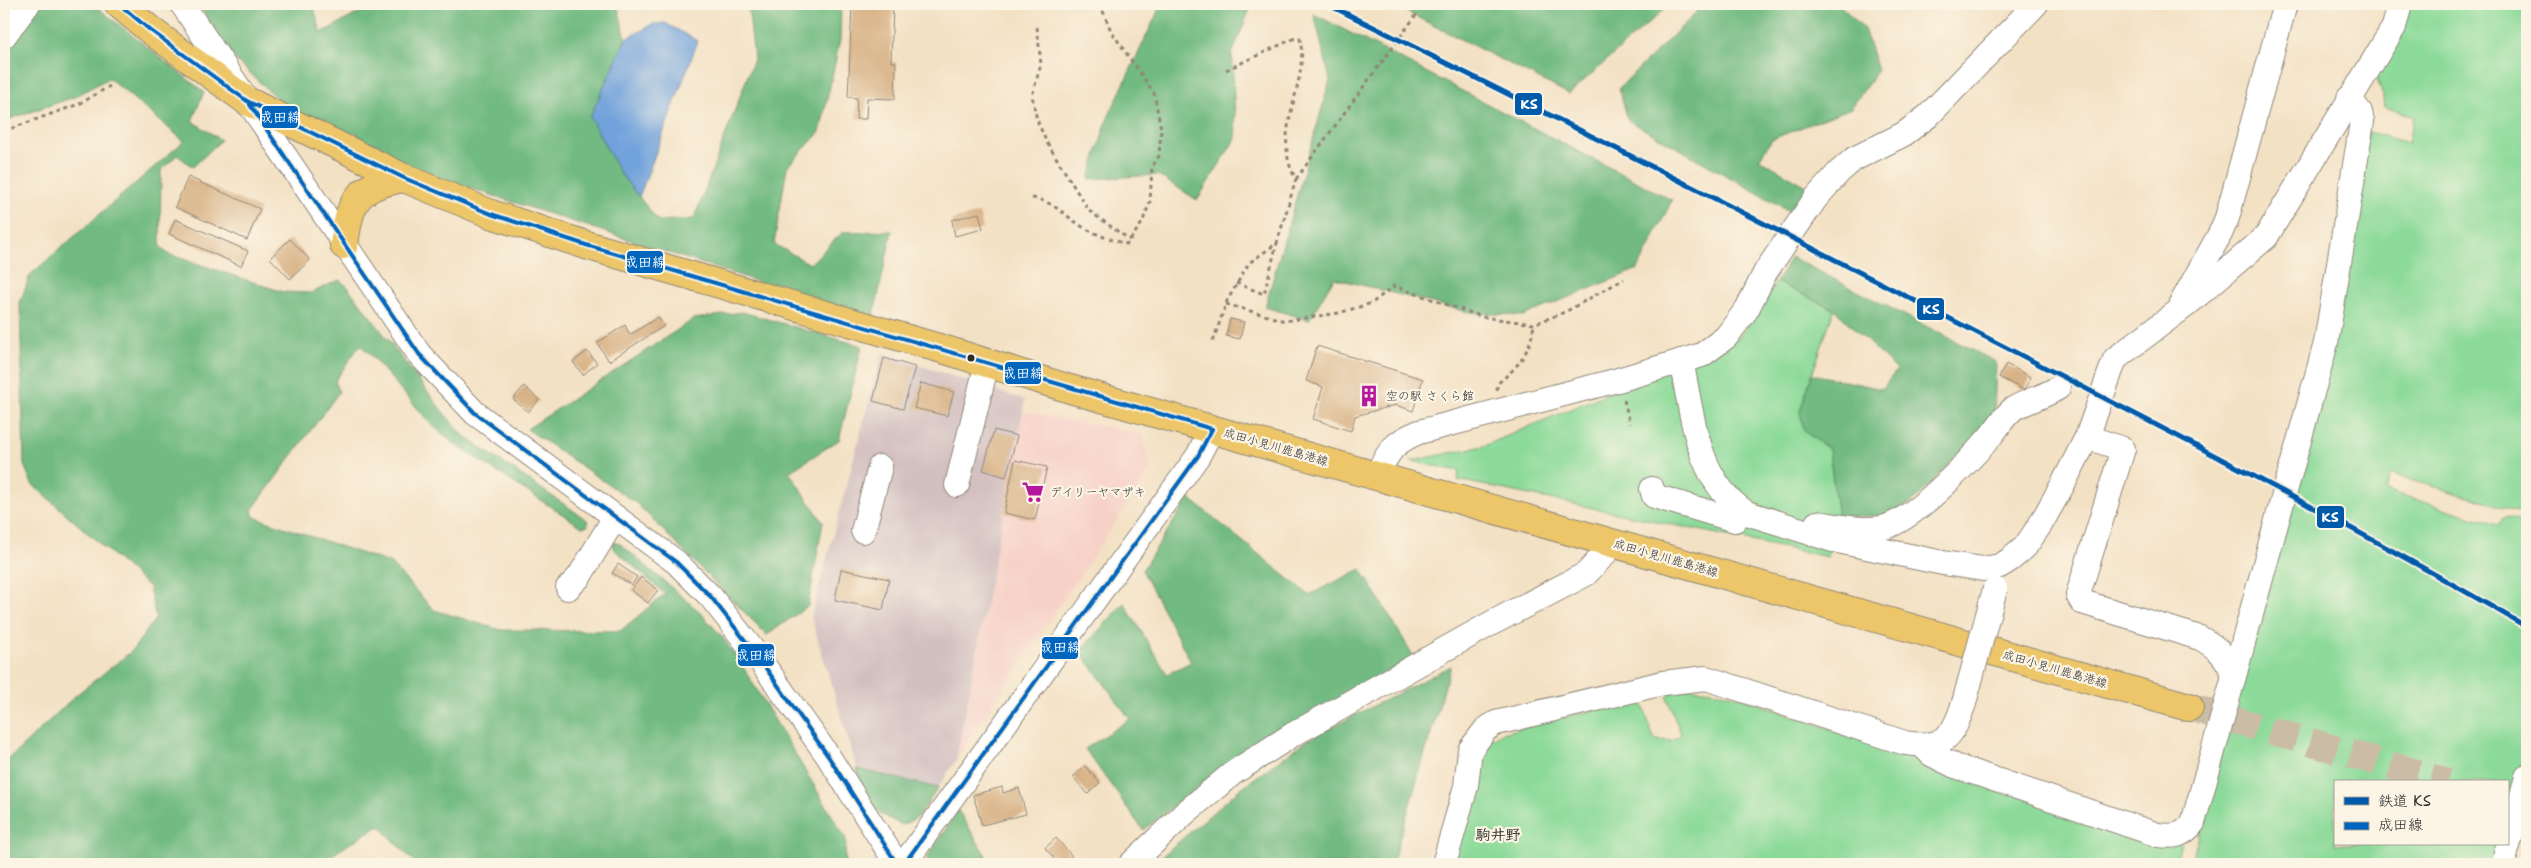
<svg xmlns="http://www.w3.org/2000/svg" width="2531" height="868" font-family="'Shantell Sans','Klee One',sans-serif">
<rect width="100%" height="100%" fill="#fcf5e5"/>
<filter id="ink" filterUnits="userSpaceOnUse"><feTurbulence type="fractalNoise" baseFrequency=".02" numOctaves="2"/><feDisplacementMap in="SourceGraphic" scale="10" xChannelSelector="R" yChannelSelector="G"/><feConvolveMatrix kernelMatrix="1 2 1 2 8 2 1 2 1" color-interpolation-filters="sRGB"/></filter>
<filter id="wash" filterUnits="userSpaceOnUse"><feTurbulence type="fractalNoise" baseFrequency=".0096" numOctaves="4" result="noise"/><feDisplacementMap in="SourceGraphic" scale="20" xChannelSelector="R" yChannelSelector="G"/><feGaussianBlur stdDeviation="1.12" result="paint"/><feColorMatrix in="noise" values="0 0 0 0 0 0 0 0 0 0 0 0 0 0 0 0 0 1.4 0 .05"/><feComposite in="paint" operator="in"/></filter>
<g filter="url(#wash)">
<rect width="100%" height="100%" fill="#f3e1c4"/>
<polygon fill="#f7d1c8" points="1022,411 1142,434 1151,469 956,760"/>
<polygon fill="#d2bfc0" points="882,353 1025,400 956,760 938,788 857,769 811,617"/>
<g fill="#8cda99" stroke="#5c8262">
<polygon points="2408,4 2527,4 2527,514 2390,474 2385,490 2498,525 2504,517 2527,523 2527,747 2507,816 2507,782 2335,782 2335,844 2499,844 2493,864 2191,864 2331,355 2368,132 2408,143 2414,116 2384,107 2383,96 2376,76"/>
<polygon points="1776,282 1834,309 1800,411 1804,431 1829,449 1838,518 1828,557 1458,480 1459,471 1411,461 1484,446 1739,337 1761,309"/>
<path d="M1687,688L1727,693L2162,844L2181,843L2175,864H1452L1476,757L1486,743L1502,733L1639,699C1649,714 1647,725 1655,740L1672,741L1681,735L1667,697L1673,691Z"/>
</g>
<g fill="#71ba81" stroke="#4e7256">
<polygon points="22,4 93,4 204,92 192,121 221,140 193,167 177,155 161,170 160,246 168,254 283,292 311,293 339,280 347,286 443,412 464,436 587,520 588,526 582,527 457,446 431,424 369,353 360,345 335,381 339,392 252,510 254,517 390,563 434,610 501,630 620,631 665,594 613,548 613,543 618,542 700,612 723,638 743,667 846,839 845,864 416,864 379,825 318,864 4,864 4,764 76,695 132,651 156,618 149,587 32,484 24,465 20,303 30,275 184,141 109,78 74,97 4,121 4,25"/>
<polygon points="198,4 313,4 321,33 376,4 617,4 626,39 590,117 620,173 658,221 694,219 754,59 748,4 841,4 840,40 820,132 787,167 774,244 810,264 843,232 892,231 873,319 439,178 288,109 234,58"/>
<polygon points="1150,4 1252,4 1232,54 1236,138 1197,200 1158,175 1089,179 1107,120 1159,9"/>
<polygon points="1391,4 1670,4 1569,94"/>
<polygon points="1700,4 1839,4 1864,29 1878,70 1851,108 1772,139 1759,159 1812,189 1793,213 1628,120 1619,88 1695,14"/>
<polygon points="1314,14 1672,200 1638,269 1523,316 1468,312 1334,278 1309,320 1265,307 1330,80"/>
<polygon points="1791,257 1996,362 1994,417 1912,503 1885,515 1838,518 1829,449 1804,431 1800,411 1812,374 1882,389 1897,370 1834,309 1776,282"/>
<polygon points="742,312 862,346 839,440 789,472 823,522 808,606 767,635 636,503 527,429 694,319"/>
<polygon points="1189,498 1309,595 1361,569 1414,657 1238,756 1143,830 1085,749 1130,719 1080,651 1124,603 1167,674 1191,662 1142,570"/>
<polygon points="1451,666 1392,864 1153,864 1241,788 1307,740"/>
<path d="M857,769L938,788L919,816L903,825C870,811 866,802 857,769Z"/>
<polygon points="958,810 991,864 928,864 927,858"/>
</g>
<polygon fill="#71a2db" stroke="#4e6683" points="665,23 698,41 639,197 620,173 590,117 626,39 653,24"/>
<g id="blocks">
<g fill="#d8b286">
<polygon points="852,4 893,4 891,62 896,62 895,99 867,98 866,119 856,119 857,98 848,97"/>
<polygon points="188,177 260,209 247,240 175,207"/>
<polygon points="979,213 983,229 955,236 952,220"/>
<polygon points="175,219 248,251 241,266 169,234"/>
<polygon points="290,239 310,260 290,279 270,258"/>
<polygon points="658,317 664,326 609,361 597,343 625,325 630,335"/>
<polygon points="1230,319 1244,322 1240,339 1226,336"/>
<polygon points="1317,346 1423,379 1413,411 1396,405 1355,416 1351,431 1313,419 1323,387 1306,381"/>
<polygon points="587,351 597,363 583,375 573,362"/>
<polygon points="884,358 915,367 903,409 873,401"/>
<polygon points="2006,364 2031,377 2024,390 1999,377"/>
<polygon points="921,383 954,392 947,416 914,408"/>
<polygon points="524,386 539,400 528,412 513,399"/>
<polygon points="994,430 1017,436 1006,477 983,470"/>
<polygon points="1015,460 1047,467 1035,520 1004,513"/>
<polygon points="618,564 637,577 632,585 612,573"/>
<polygon points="841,569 889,579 883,610 835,600"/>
<polygon points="641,577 658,590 648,603 631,590"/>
<polygon points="1085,766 1100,783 1088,794 1073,777"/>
<polygon points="1002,787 1003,793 1019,788 1026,814 982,825 973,795"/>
<polygon points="1056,838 1072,856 1068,859 1072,864 1053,864 1051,862 1054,858 1045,848"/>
</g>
</g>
</g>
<g filter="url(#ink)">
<use href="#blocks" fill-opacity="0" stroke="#8f8678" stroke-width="1"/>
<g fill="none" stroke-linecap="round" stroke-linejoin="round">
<polyline stroke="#cbbda5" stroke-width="28" stroke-dasharray="28 14" stroke-linecap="butt" points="2189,707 2448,782"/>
<g stroke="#8f8678" stroke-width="26">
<g id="minor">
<polyline points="182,4 419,354 475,413 676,562 711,597 755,653 828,756 897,864"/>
<polyline points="4,36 28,4"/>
<polyline points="2182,302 2220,234 2227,218 2285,4"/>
<path d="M1681,361C1693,415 1696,481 1747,513L1833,540L1943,563L1983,569L2000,566L2011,559L2025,547L2040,525L2062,486L2087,437L2115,359L2185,306L2266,237L2394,27L2400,4"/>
<path d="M1376,476C1389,451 1392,443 1419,432L1618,380L1702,355L1726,337L1747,309L1766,271L1816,198L1839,172L1854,159L1904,134L1928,116L2036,4"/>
<polyline points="957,485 987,363"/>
<polyline points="1652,489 1654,496 1735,520"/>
<path d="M1817,523C1838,526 1861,531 1881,528C1912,523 1968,462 1989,438C1997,429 2003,417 2013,409C2020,404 2047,395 2058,388"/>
<polyline points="863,531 880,467"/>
<polyline points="568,588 579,577 615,517"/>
<polyline points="2234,676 2326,343 2362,122 2360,112 2349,98"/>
<path d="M1923,746L1931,754L1955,766L2158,835C2174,837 2183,836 2193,823L2234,676C2227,656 2218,648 2200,638L2082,602L2078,595L2123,449L2087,437"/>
<polyline points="904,864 1198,456 1212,429"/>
<polyline points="1131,864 1186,812 1233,773 1292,735 1490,624 1586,574 1614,544"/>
<path d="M1444,864L1466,786L1470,750L1486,729L1496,723L1663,683L1706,678L1905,743C1945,749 1952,739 1964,703"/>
<polyline points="2503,864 2527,777"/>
</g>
</g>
<g stroke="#8f8678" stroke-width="30">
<g id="major">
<polyline points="119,4 150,30 247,101 404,178 491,214 586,245 949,351 1070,389 2189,707"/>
<path d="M344,245C350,200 356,186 404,178"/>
</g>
</g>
<g stroke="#8f8678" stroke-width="3" stroke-dasharray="4 4" stroke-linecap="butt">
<polyline points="1037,27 1041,64 1032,96 1037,120 1046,141 1089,211 1130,240"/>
<polyline points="4,131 79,104 110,86"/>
<polyline points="1296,179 1422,7"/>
<path d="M1032,198C1053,201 1065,216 1083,227C1097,235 1111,240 1127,244L1142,223L1150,202L1152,167L1159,156L1161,129L1154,93L1111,31L1100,4"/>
<polyline points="1236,283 1264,294 1277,243"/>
<polyline points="1226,304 1285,321 1339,313 1372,303 1394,286 1483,317 1534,324 1565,312 1624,279"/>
<path d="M1213,341L1227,301L1249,263L1277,243L1296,179C1269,134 1310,85 1300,39L1295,38L1226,70"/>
<path d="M1497,390V384C1519,366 1530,353 1534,324"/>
<polyline points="1624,400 1630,424"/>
</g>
<use href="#minor" stroke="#fff" stroke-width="24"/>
<use href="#major" stroke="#ecc669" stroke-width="28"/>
<g stroke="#8f8678" stroke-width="26" stroke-linecap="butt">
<polyline id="minor-bridge" points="1964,703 1995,589"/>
</g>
<use href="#minor-bridge" stroke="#fff" stroke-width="24"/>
<g stroke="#fcf5e5" stroke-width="8">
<g id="bus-1">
<polyline points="119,4 150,30 247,101 404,178 491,214 586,245 1212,429"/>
<polyline points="250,105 419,354 475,413 676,562 711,597 755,653 828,756 897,864"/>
<polyline points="904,864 1198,456 1212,429"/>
</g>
</g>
<use href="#bus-1" stroke="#0065bd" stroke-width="4"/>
<g stroke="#fcf5e5" stroke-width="9">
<path id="rail-1" d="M1327,4C1542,110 1756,219 1970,329C2157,425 2345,521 2527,627"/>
</g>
<use href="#rail-1" stroke="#005aaa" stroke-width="5"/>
</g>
</g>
<defs>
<g id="building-bare" transform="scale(1.725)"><path d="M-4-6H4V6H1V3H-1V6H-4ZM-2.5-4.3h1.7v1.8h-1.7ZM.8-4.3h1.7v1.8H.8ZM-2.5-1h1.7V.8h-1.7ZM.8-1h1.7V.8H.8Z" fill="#b5179e" stroke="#fcf5e5" stroke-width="2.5" paint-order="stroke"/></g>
<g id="supermarket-bare" transform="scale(1.725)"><path d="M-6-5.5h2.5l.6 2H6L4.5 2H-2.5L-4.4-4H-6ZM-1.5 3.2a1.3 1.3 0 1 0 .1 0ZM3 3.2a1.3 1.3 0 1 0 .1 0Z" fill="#b5179e" stroke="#fcf5e5" stroke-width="2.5" paint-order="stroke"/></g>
</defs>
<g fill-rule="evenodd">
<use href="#building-bare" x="1369" y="396"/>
<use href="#supermarket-bare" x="1033" y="492"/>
</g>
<circle fill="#2b2b2b" stroke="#fcf5e5" stroke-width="2" cx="971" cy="358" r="4.5"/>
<g text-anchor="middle" stroke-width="4.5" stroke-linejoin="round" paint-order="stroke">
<g font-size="12" fill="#2b2b2b" stroke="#fcf5e5" text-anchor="start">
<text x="1386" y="400">空の駅 さくら館</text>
<text x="1050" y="496">デイリーヤマザキ</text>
</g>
<g font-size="12" fill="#2b2b2b" stroke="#fcf5e5">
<text transform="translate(1276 447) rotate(16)" y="4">成田小見川鹿島港線</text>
<text transform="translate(1666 558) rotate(16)" y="4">成田小見川鹿島港線</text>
<text transform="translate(2055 669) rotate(16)" y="4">成田小見川鹿島港線</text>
</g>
<g font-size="15" font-weight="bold" fill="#2b2b2b" stroke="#fcf5e5">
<text x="1498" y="840">駒井野</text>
</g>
</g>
<g stroke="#fcf5e5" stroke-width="2">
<rect x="1514" y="92" width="29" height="24" rx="5" fill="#005aaa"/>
<rect x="261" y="105" width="38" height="24" rx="5" fill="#0065bd"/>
<rect x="626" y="250" width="38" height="24" rx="5" fill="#0065bd"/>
<rect x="1916" y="297" width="29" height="24" rx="5" fill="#005aaa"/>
<rect x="1004" y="361" width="38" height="24" rx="5" fill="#0065bd"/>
<rect x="2316" y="505" width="29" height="24" rx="5" fill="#005aaa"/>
<rect x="1041" y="636" width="38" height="24" rx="5" fill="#0065bd"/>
<rect x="737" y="643" width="38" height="24" rx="5" fill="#0065bd"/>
</g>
<g font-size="14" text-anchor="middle" font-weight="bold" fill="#fff">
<text x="1529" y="109">KS</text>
<text x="280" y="122">成田線</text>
<text x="645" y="267">成田線</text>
<text x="1931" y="314">KS</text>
<text x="1023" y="378">成田線</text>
<text x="2330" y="522">KS</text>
<text x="1060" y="652">成田線</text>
<text x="756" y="660">成田線</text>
</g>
<rect width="2531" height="868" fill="none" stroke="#fcf5e5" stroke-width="20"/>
<rect x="2334" y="780" width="175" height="65" fill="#fcf5e5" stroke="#a8a49b"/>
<rect x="2344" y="797" width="25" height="8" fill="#005aaa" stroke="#a8a49b"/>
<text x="2378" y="806" font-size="15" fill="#2b2b2b">鉄道 KS</text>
<rect x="2344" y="822" width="25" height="8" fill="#0065bd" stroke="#a8a49b"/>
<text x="2378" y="830" font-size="15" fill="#2b2b2b">成田線</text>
</svg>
